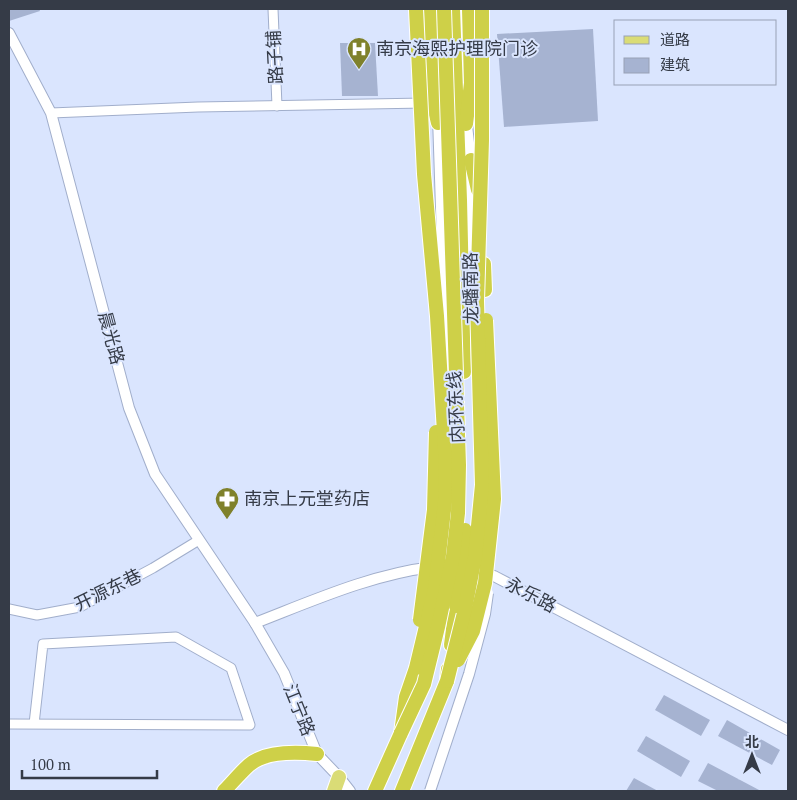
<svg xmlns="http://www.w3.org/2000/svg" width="797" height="800" font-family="'PT Serif','Noto Sans SC',serif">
<rect width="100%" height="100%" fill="#dae5fe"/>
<g fill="#a6b3d1">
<polygon points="9,9 39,9 40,11 9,21"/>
<polygon points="593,29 598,121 504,127 497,34"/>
<polygon points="340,43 375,43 378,96 342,96"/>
<polygon points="664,695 710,720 701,736 655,710"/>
<polygon points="727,720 780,750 772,765 718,736"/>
<polygon points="646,736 690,761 681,777 637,751"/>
<polygon points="708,763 761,791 718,791 698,781"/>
<polygon points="634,778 658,791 626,791"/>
</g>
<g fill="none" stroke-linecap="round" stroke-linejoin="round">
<g stroke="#a1aecb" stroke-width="11">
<g id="minor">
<polyline points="273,9 277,106"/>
<polyline points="51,113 198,107 425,103"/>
<polyline points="9,609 37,615 80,607 153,568 199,540"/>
<polyline points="9,724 250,725 231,668 176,637 43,644 34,724"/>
</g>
</g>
<g stroke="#a1aecb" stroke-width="12">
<g id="tertiary">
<polyline points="461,9 465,95"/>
<polyline points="9,33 51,113 129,408 155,474 255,623 284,673 317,754 339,777 350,791"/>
<polyline points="438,117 446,360"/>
<polyline points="466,117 471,160 471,317"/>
<polyline points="448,392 452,442"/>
<polyline points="481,572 494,576 788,730"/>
<path d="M255,623C312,601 372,574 433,567"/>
</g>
</g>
<g stroke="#fff" stroke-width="16">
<polyline id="primary" points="334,791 339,777"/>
</g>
<g stroke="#fff" stroke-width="16">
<g id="trunk">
<polyline points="431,9 433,102 438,123"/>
<polyline points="453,9 460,200 464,372"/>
<polyline points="466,124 471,83 469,9"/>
<polyline points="471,160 478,190"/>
<polyline points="484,264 485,290"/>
<polyline points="451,645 456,606"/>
<path d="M224,791C232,783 240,773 249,765C265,751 297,752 317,754"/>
<polyline points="375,791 401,733 406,697 416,668"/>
<polyline points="402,791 447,681 448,669"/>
</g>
</g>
<use href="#minor" stroke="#fff" stroke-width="9"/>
<use href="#tertiary" stroke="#fff" stroke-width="10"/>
<use href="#primary" stroke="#dadc76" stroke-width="14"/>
<use href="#trunk" stroke="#ced048" stroke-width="14"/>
<g stroke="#a1aecb" stroke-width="12" stroke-linecap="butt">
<polyline id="tertiary-bridge" points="430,791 469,674 485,614 488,593"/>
</g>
<g stroke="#fff" stroke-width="16" stroke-linecap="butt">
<g id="trunk-bridge">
<polyline points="456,606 465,530"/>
<polyline points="420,620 434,510 436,432"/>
<polyline points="458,660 473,631 485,583 494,499 486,320"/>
<polyline points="416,668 435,589 446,493 445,449 437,316 424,174 416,9"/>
<polyline points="447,681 465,609 475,557 482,485 477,301 482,140 482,9"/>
<polyline points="401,733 424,684 438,627 453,556 458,513 459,465 444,9"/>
</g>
</g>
<use href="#tertiary-bridge" stroke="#fff" stroke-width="10"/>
<use href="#trunk-bridge" stroke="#ced048" stroke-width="14"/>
</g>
<defs>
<g id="hospital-pin" transform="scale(1.25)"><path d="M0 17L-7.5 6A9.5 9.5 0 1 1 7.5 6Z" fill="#7f812b" stroke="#dae5fe"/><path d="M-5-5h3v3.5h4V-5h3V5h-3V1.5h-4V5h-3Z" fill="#fff"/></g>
<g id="pharmacy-pin" transform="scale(1.25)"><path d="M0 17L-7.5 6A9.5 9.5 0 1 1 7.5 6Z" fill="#7f812b" stroke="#dae5fe"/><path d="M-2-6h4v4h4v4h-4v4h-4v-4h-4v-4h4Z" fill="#fff"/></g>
</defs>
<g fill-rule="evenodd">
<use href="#hospital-pin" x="359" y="49"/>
<use href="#pharmacy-pin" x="227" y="499"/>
</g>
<g text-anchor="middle" stroke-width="4" stroke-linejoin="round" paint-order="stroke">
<g font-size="18" fill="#353b47" stroke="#dae5fe" text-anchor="start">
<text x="376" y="55">南京海熙护理院门诊</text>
<text x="244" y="505">南京上元堂药店</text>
</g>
<g font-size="18" fill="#353b47" stroke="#dae5fe">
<text transform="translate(275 57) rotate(-93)" y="6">路子铺</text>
<text transform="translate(471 288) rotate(-91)" y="6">龙蟠南路</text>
<text transform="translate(111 338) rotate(75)" y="6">晨光路</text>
<text transform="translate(456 407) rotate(-93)" y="6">内环东线</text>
<text transform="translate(108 590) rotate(-26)" y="6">开源东巷</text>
<text transform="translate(531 595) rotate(28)" y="6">永乐路</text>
<text transform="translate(299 710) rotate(68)" y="6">江宁路</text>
</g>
</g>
<rect width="797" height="800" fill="none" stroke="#353b47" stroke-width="20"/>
<rect x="614" y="20" width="162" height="65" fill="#dae5fe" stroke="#98a1b5"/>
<rect x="624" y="36" width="25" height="8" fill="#dadc76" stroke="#98a1b5"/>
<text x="660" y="45" font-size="15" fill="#353b47">道路</text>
<rect x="624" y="58" width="25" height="15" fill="#a6b3d1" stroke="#98a1b5"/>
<text x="660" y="70" font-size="15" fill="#353b47">建筑</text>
<g transform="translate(752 755)" stroke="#dae5fe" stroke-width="4" paint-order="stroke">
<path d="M0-4L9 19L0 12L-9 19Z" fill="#353b47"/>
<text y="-8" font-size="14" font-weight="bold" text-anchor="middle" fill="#353b47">北</text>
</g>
<path d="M22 770v8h135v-8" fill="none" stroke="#353b47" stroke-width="2.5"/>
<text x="30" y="770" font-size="15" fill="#353b47" stroke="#dae5fe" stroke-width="4" paint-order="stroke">100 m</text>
</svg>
